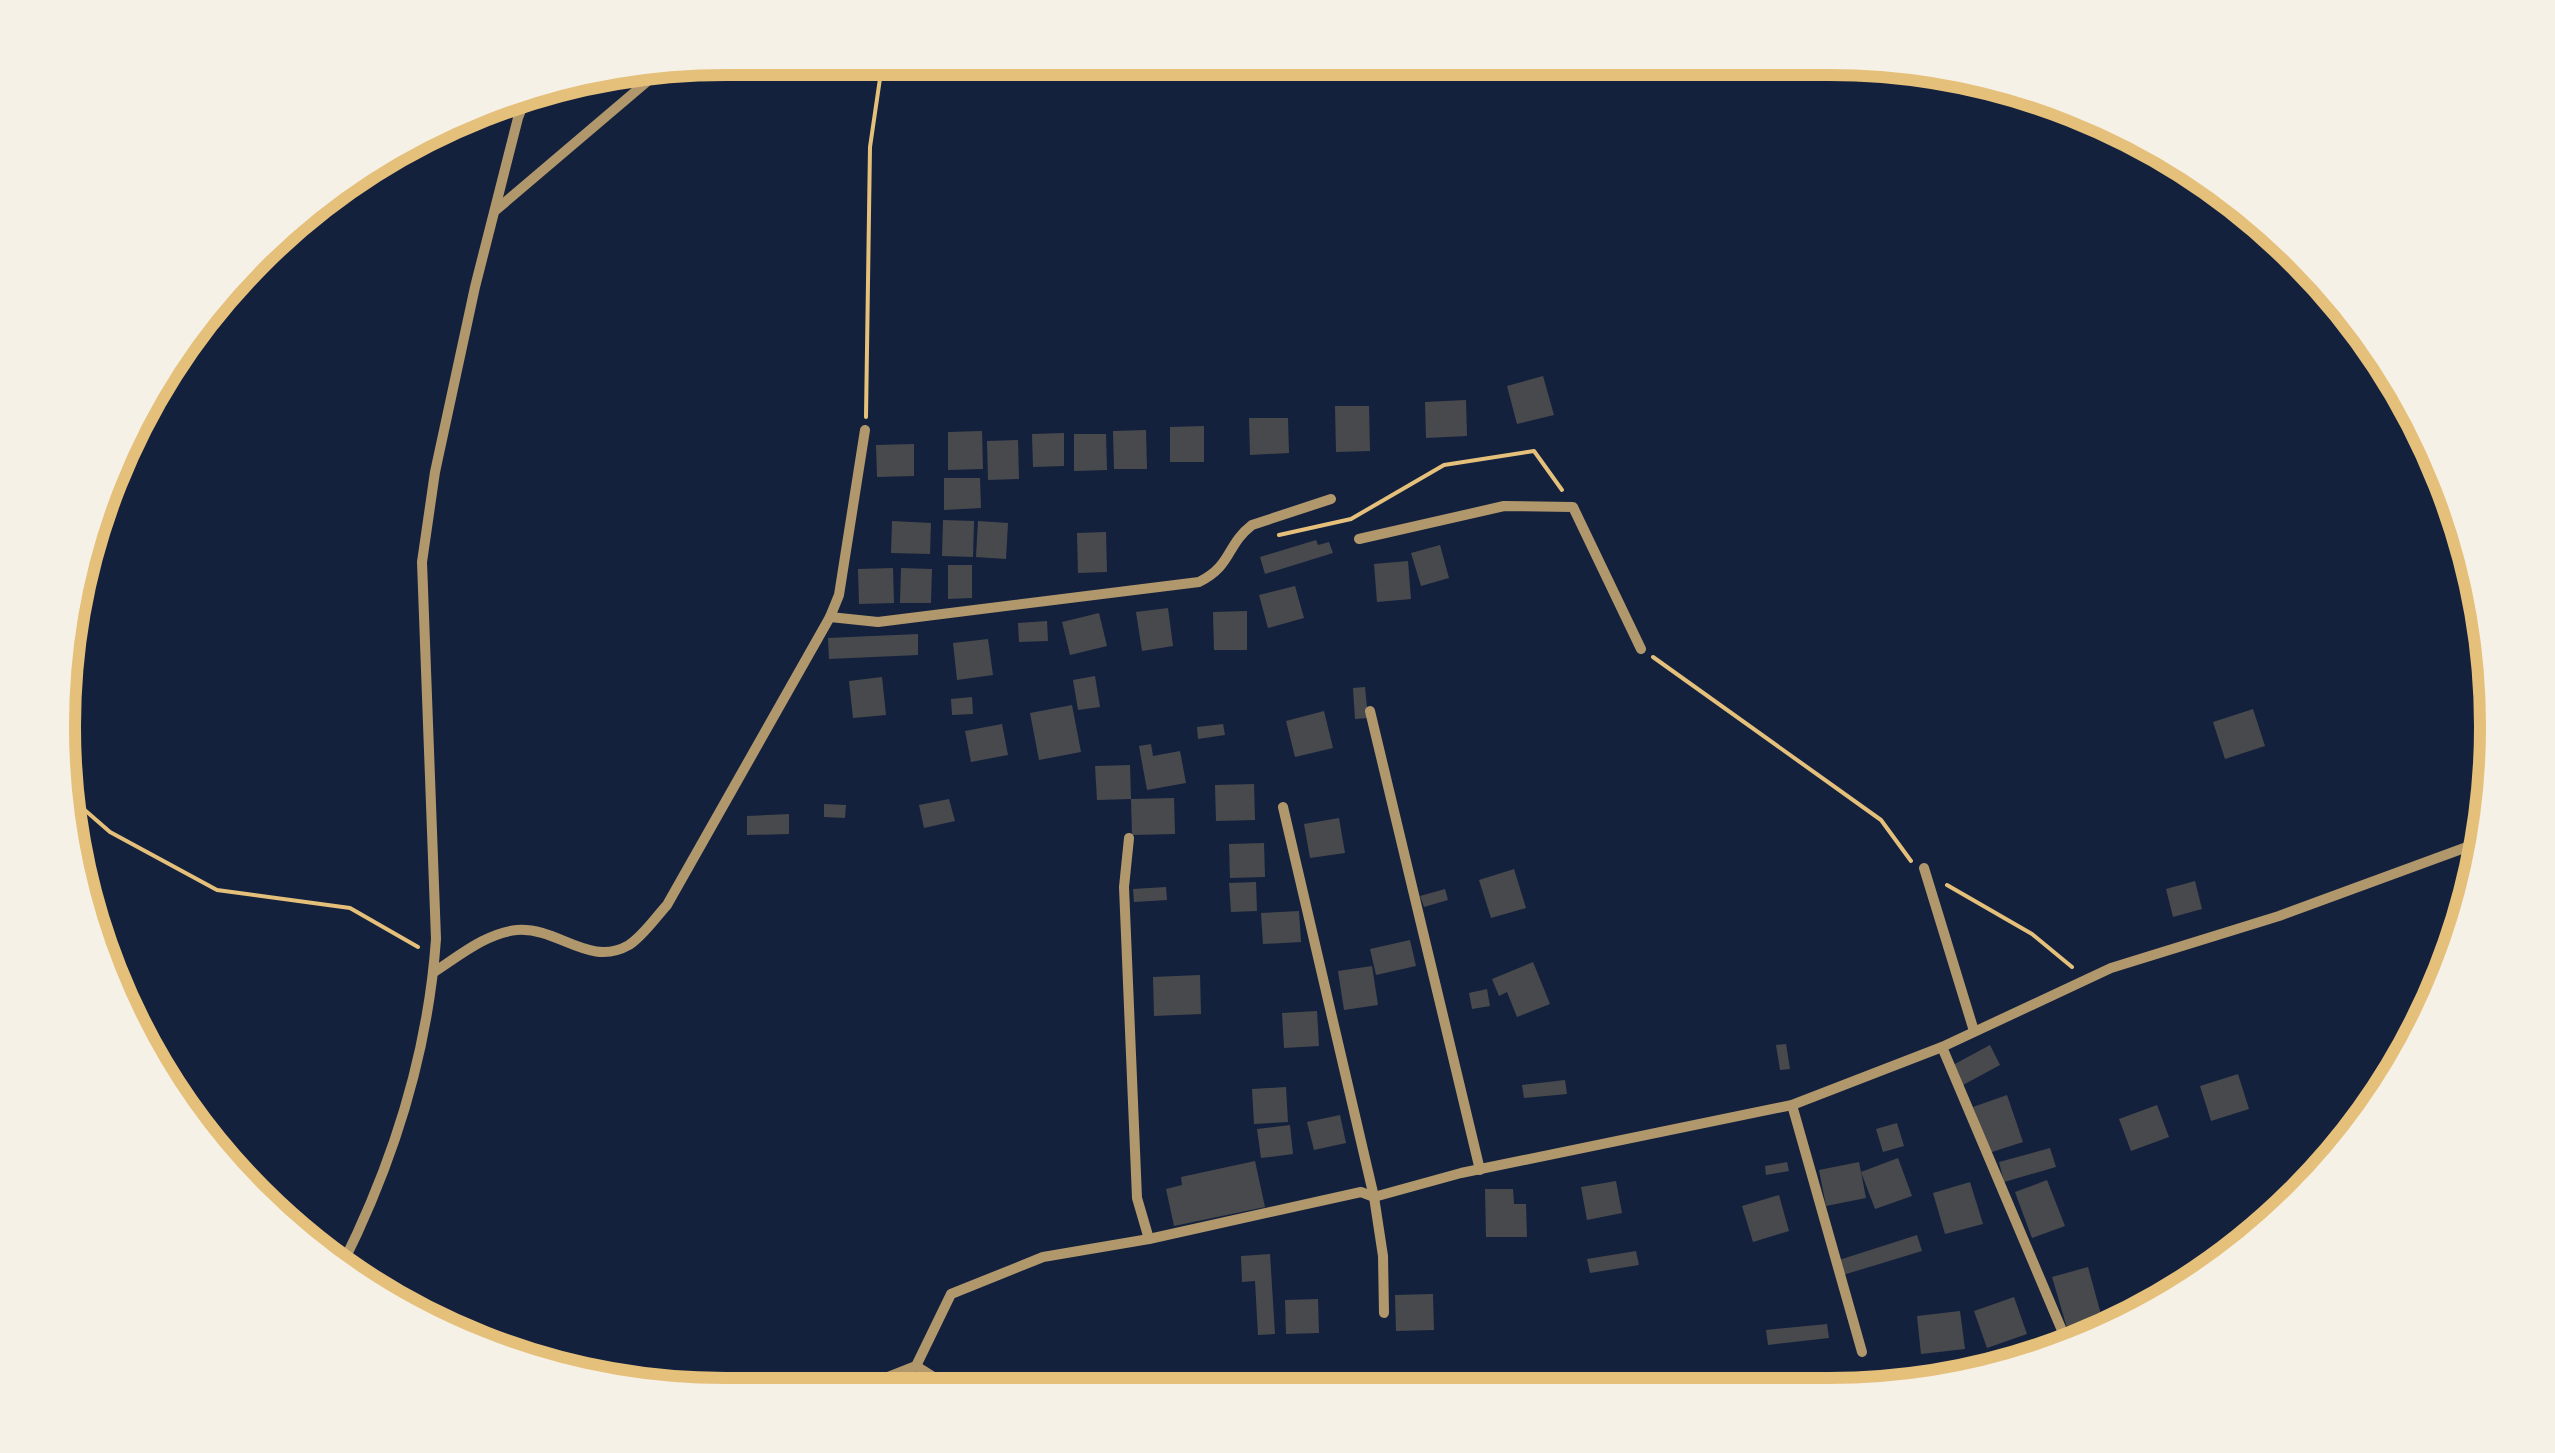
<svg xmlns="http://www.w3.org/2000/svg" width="2555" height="1453" font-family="'Noto Serif',serif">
<rect width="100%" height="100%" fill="#14213d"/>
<g fill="#48494c">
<polygon points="2381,354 2404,391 2380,390"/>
<polygon points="1543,376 1554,415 1517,424 1507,386"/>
<polygon points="1466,400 1467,436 1426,438 1425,402"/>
<polygon points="1335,406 1369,406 1370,451 1336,452"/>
<polygon points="1249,418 1288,418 1289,453 1250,455"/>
<polygon points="1204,426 1204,462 1170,462 1170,427"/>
<polygon points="1146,430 1147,469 1114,469 1113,431"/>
<polygon points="982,431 983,469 948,470 948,432"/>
<polygon points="1064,433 1064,466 1033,467 1032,434"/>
<polygon points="1074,434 1106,434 1107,470 1074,471"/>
<polygon points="1018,440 1019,479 988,480 987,441"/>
<polygon points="914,444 914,476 877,477 876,445"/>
<polygon points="944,478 980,478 981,508 944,510"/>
<polygon points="943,520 974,521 973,557 942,556"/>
<polygon points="892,521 931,523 930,554 891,553"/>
<polygon points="978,521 1008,523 1006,559 976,557"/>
<polygon points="1106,532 1107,572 1078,573 1077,533"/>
<polygon points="1316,540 1318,545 1329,542 1333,553 1265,574 1260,557"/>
<polygon points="1440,545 1449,578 1421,586 1411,553"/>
<polygon points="1408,561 1411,599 1377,602 1374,564"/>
<polygon points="948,565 972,565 972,598 948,599"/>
<polygon points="893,568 894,603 859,604 858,569"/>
<polygon points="901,568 932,569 931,603 900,603"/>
<polygon points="1295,586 1304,618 1268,628 1259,595"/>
<polygon points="1168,608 1173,646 1142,651 1136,612"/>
<polygon points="1247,611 1247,650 1214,650 1213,612"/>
<polygon points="1099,613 1107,646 1070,655 1062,622"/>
<polygon points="1047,621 1048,641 1019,642 1018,623"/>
<polygon points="918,634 918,655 829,659 828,638"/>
<polygon points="988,639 993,675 957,680 953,643"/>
<polygon points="1095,676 1100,707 1078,710 1073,680"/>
<polygon points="882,677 886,715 853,718 849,681"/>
<polygon points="1365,687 1368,718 1355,719 1353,688"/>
<polygon points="972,697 973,714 952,715 951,699"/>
<polygon points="1072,705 1081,752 1039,760 1030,713"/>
<polygon points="2253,709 2265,746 2225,759 2213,722"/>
<polygon points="1324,711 1333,748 1295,757 1286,721"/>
<polygon points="1002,724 1008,755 971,762 965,731"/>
<polygon points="1223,724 1225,735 1198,739 1197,727"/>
<polygon points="1151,744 1153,756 1180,751 1186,783 1147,790 1139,746"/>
<polygon points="1130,765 1131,799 1097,800 1095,766"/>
<polygon points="1254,784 1255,820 1216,821 1215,785"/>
<polygon points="1174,798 1175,834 1132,835 1131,799"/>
<polygon points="949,799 955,821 924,828 919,805"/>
<polygon points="824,804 846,805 845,818 824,817"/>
<polygon points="789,814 789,834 747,835 747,816"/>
<polygon points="1339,818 1345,853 1310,858 1304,824"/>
<polygon points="1264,843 1265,877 1230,878 1229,844"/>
<polygon points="1514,869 1526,908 1491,918 1479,880"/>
<polygon points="2195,881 2202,909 2173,917 2166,889"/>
<polygon points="1256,882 1257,911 1231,912 1229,883"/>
<polygon points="1166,887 1167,900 1134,902 1133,889"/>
<polygon points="1445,889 1448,900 1424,907 1420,896"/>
<polygon points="1299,911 1301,942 1263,944 1261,913"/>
<polygon points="1410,940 1416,966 1376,975 1370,949"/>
<polygon points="1533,962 1550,1004 1517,1017 1507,992 1499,996 1492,979"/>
<polygon points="1372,966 1378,1005 1344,1010 1338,971"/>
<polygon points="1200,975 1201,1014 1154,1016 1153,977"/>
<polygon points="1487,989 1490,1006 1472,1009 1469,993"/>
<polygon points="1317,1011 1319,1046 1284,1048 1282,1013"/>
<polygon points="1786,1044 1790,1069 1780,1070 1776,1045"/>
<polygon points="1990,1045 2000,1065 1963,1085 1953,1065"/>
<polygon points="2238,1074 2249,1109 2211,1121 2200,1086"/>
<polygon points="1565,1080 1567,1094 1524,1098 1522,1085"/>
<polygon points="1286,1087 1288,1122 1254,1124 1252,1089"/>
<polygon points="2007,1095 2023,1142 1989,1153 1973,1107"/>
<polygon points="2157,1105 2169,1137 2131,1151 2119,1119"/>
<polygon points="1340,1115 1346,1143 1314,1150 1307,1122"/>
<polygon points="1897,1123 1904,1146 1883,1152 1876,1129"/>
<polygon points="1290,1125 1293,1154 1261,1158 1257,1129"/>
<polygon points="2050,1148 2056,1167 2004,1182 1999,1162"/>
<polygon points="1898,1158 1912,1196 1875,1209 1861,1172"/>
<polygon points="1255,1161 1265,1207 1174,1226 1166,1189 1182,1185 1181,1177"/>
<polygon points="1787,1162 1789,1171 1766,1175 1765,1166"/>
<polygon points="1859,1162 1866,1198 1826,1206 1819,1170"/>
<polygon points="2047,1180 2065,1226 2032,1238 2015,1192"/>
<polygon points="1616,1181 1622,1213 1587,1220 1581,1187"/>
<polygon points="1970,1182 1983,1224 1945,1234 1933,1193"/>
<polygon points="1485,1189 1513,1189 1514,1204 1526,1204 1527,1237 1486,1237"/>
<polygon points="1779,1195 1789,1231 1753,1242 1742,1206"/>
<polygon points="1917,1235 1922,1251 1843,1275 1839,1260"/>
<polygon points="1636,1251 1639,1265 1590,1273 1587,1259"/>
<polygon points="1270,1254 1275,1334 1258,1335 1255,1281 1242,1282 1241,1256"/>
<polygon points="2088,1267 2102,1318 2067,1328 2052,1277"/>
<polygon points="1433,1294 1434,1330 1396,1331 1395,1295"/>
<polygon points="2014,1297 2027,1334 1987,1348 1974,1311"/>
<polygon points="1318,1299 1319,1333 1286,1334 1285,1300"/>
<polygon points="1960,1311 1965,1349 1921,1354 1917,1316"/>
<polygon points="1827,1324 1829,1338 1768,1345 1766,1330"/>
<polygon points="1347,1378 1348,1392 1312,1392 1311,1380"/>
<polygon points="1540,1378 1541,1391 1500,1391 1500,1380"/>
<rect x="1176" y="1384" width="35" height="8"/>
<polygon points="1220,1384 1258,1385 1258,1392 1220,1392"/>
</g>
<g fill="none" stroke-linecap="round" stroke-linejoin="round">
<g stroke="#e5c07b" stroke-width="4">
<polyline points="866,417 870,147 883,58"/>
<polyline points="1279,535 1351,519 1444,465 1534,451 1562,490"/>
<polyline points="1653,657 1881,820 1911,861"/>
<polyline points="64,792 110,832 217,890 350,908 418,947"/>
<polyline points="1947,885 2032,934 2072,967"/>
</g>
<g stroke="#b1986c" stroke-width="10">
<polyline points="496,210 663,68"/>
<polyline points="1359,539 1504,506 1573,507 1641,649"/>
<path d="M830,617L878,622L1199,582C1232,566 1226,545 1252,525L1331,499"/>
<polyline points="1370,711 1480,1170"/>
<polyline points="1283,807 1374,1197 1383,1256 1384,1313"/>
<polyline points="1129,838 1124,887 1137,1198 1149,1239"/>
<polyline points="1924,868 1974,1031"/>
<polyline points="2470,907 2483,851"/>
<path d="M434,972C459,956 486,933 517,930C559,927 589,968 629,945C643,936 656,917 667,905L830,617L839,595L865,430"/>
<polyline points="1942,1047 2069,1347"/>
<polyline points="1792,1105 1862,1352"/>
<path d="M342,1265C393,1163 428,1053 436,939L422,562L435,472L475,287L518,118L529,90"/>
<polyline points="916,1366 959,1393"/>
<polyline points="845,1394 916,1366 951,1294 1043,1257 1149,1239 1361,1192 1374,1197 1461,1173 1792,1105 1942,1047 2111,968 2279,916 2486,840"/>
</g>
</g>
<path d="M0 0H2555V1453H0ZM726 75H1829A651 651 0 0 1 2480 726V727A651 651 0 0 1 1829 1378H726A651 651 0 0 1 75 727V726A651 651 0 0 1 726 75Z" fill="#f6f1e7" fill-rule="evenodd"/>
<path fill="none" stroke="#e5c07b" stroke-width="12" d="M726 75H1829A651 651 0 0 1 2480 726V727A651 651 0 0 1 1829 1378H726A651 651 0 0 1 75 727V726A651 651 0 0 1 726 75Z"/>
</svg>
